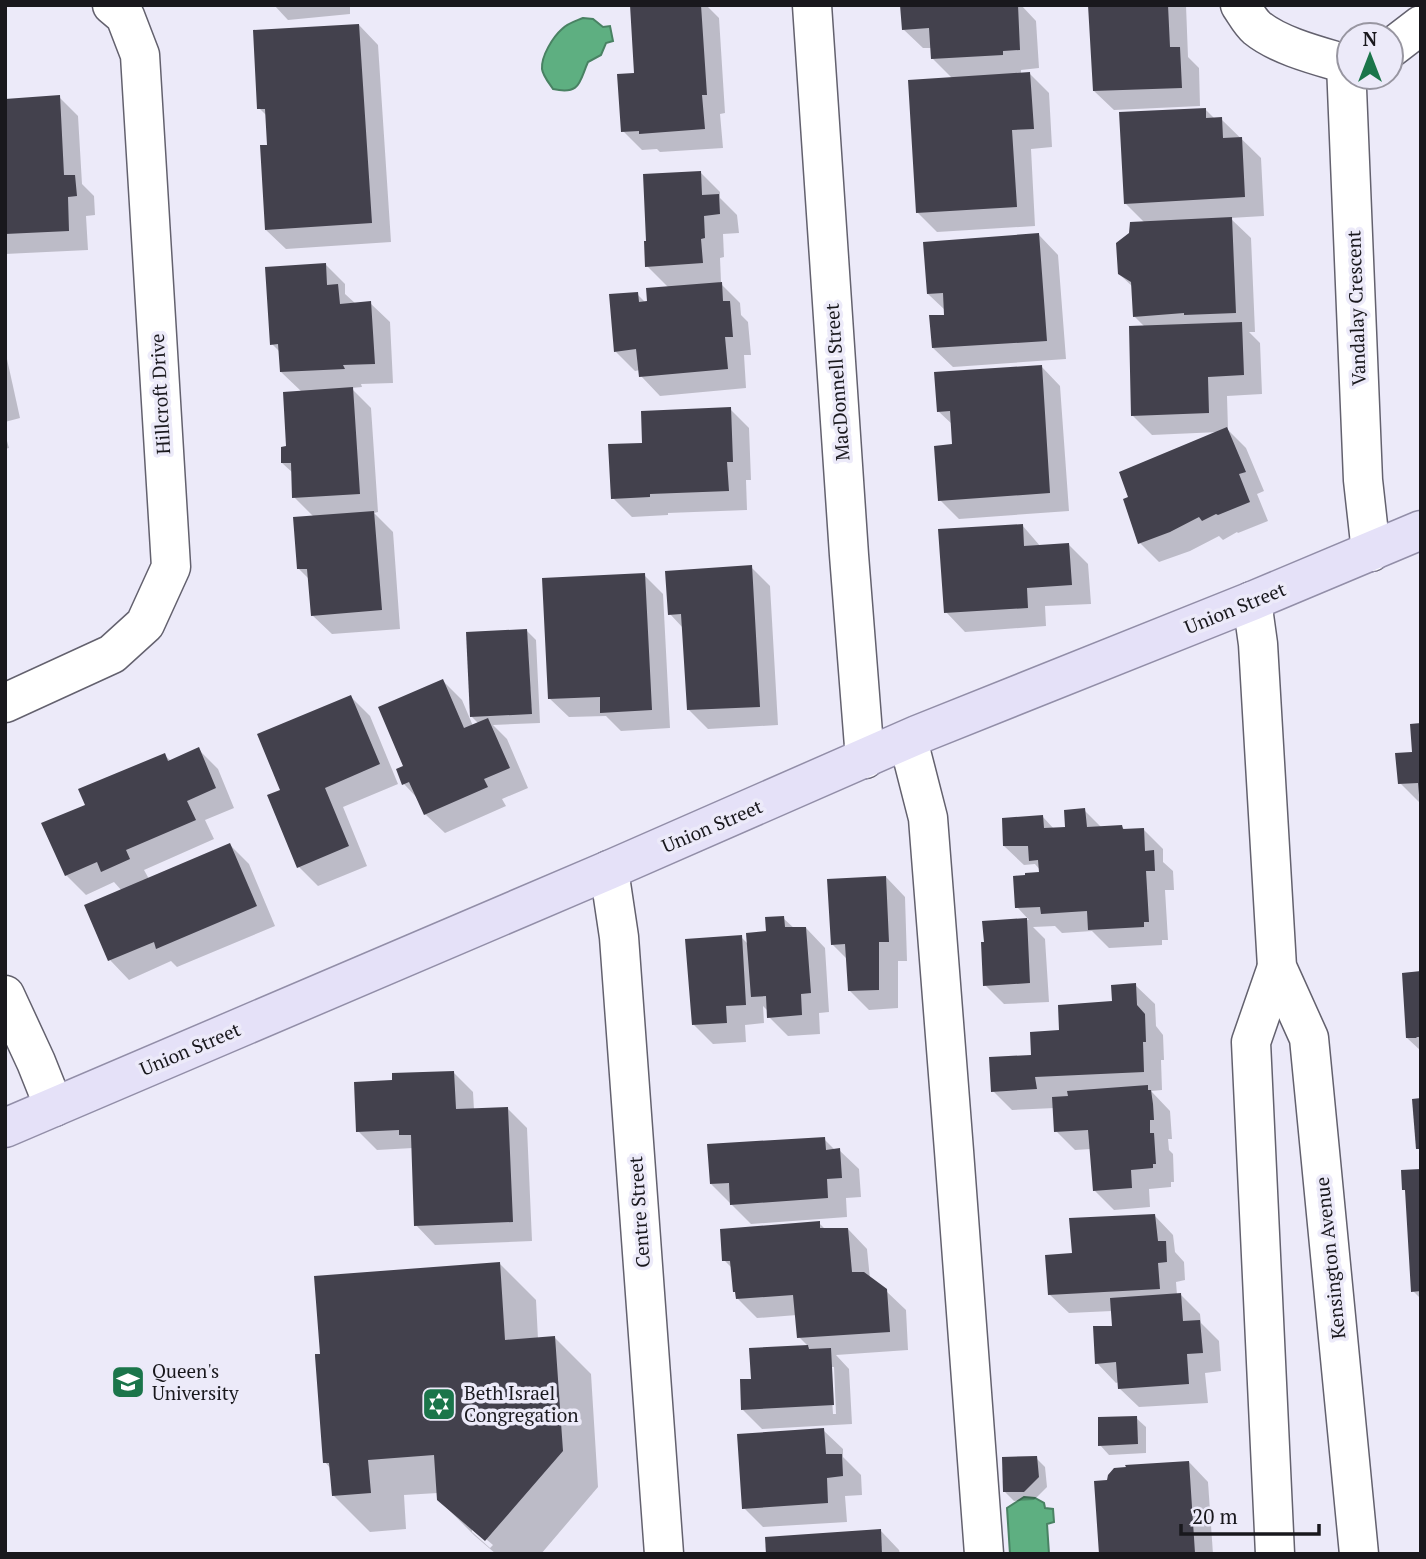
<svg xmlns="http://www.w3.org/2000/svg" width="1426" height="1559" font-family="'PT Serif',serif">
<rect width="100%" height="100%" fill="#eceaf9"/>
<g fill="#5eaf81" stroke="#498263" stroke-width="2">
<path d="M583,18L593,19L603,27L610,26L613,41L606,43L601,55L588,62C579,82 581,95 553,89C549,83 543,76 542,69C541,56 553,37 562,29C568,23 576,21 583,18Z"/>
<polygon points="1024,1497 1035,1498 1044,1503 1045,1508 1053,1509 1054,1522 1047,1524 1049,1554 1010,1554 1007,1508"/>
</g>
<g fill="#0003" fill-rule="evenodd">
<polygon points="274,5 350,5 350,14 288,20"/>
<polygon points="631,5 706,5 719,18 725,113 720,114 723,148 660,152 657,149 642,150 623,131 636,75"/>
<polygon points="902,5 1021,5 1036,21 1039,68 1021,70 1021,74 1030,74 1049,93 1052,147 1031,149 1035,226 937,232 918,213 953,79 932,58 932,48 923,48 903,29"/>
<polygon points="1090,5 1186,5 1188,57 1199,68 1200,106 1114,110 1094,91"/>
<polygon points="359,25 378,45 391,242 286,249 266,230 269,147 267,116 259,108"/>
<polygon points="59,97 78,116 82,184 94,196 95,215 86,216 88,250 5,254 5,100"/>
<polygon points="1205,109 1215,119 1221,119 1261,158 1264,216 1230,218 1251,238 1255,332 1249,332 1260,343 1262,394 1227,396 1228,430 1246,448 1264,491 1257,494 1268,521 1238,533 1237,532 1223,540 1219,536 1190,551 1159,562 1140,543 1219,432 1152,435 1133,416 1145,327 1134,316 1133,287 1119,274 1145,223 1125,203"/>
<polygon points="701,173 720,192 720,198 737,215 739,233 723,234 724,257 720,258 721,282 719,282 740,303 741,315 748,322 751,355 744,355 746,388 660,396 641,376 640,370 635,371 616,352 637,294 646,303 669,288 647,266"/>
<polygon points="1039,235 1058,255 1066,359 953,367 933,348 946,316 946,311 928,294"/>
<polygon points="326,265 345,284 345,294 356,304 370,303 390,322 393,383 361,384 362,387 351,388 371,408 378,512 374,513 393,532 400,629 332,634 312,615 309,579 298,568 314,517 294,497 293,473 282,463 288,448 302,392 281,372 280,352 272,344"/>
<polygon points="5,350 20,418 5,422"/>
<polygon points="1041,366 1060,386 1069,511 959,519 940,500 954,446 953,425 938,411"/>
<polygon points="730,409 749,428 751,480 746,480 747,510 668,513 668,515 632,517 613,498 644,445"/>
<polygon points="5,434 9,448 5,449"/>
<polygon points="1022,525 1041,547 1069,545 1088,564 1091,604 1045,606 1046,626 965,632 946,612"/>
<polygon points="751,567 770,586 778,725 708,729 689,710 683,628 670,614"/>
<polygon points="644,575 663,594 670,728 621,731 606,716 569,717 549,698"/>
<polygon points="526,630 536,640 540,723 493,725 507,739 528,788 502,799 506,806 445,833 425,814 419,800 404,784 398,770 405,767 443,681 462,700 473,726 479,724 472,717"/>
<polygon points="351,697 370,716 398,784 343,807 367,866 318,886 299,867 282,791"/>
<polygon points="1421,725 1421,802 1419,802 1400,783 1414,754"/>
<polygon points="199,750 218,769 234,808 205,820 214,839 144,870 149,879 230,845 249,864 275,926 177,967 171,961 129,980 110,960 122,891 114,882 86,895 66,875 87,806 164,755 171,761"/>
<polygon points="1084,810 1102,828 1121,826 1126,831 1144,830 1163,849 1163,862 1173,871 1174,890 1165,890 1168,940 1162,940 1162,945 1109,948 1092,931 1062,933 1055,926 1033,927 1045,939 1049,1002 1004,1004 985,985 986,944 984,923 1029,920 1017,907 1041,873 1041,871 1035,864 1024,865 1004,846 1043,817 1054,829 1067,829"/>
<polygon points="886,877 905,897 907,961 898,961 898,1008 869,1010 850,991 847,959 832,944"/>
<polygon points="783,918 795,929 806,928 825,948 829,1012 819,1013 820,1034 788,1036 769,1017 769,1012 763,1006 764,1023 745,1025 746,1042 713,1044 694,1025 741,937 749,945 768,933"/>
<polygon points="1421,973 1421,1051 1407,1038"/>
<polygon points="1135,985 1155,1004 1156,1026 1163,1035 1164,1060 1161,1060 1162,1090 1151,1091 1170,1111 1172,1139 1168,1139 1169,1150 1173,1154 1174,1182 1171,1182 1171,1187 1149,1189 1150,1207 1114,1210 1095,1191 1091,1149 1075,1150 1056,1131 1055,1108 1012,1110 993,1091 1061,1032 1114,1003"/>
<polygon points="454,1073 473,1092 474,1110 508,1109 527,1128 532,1241 435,1245 416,1225 413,1148 377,1150 358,1131 394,1082"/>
<polygon points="824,1139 835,1150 839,1150 859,1169 861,1197 846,1198 847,1217 751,1224 711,1184"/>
<polygon points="1421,1170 1421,1299 1413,1291 1407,1192 1404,1189"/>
<polygon points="1154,1215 1173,1235 1175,1252 1184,1262 1185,1280 1176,1282 1177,1295 1181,1295 1200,1314 1201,1323 1219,1341 1221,1371 1205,1373 1208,1403 1139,1407 1119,1388 1119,1382 1116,1383 1097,1363 1113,1327 1112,1311 1069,1313 1049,1294 1073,1255"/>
<path d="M819,1223L826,1230L848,1229L867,1249L870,1279L886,1291L906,1310L908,1350L836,1355L849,1369L852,1424L762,1429L743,1410L753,1381L750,1350L809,1347L799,1337L797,1315L757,1318L738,1299L733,1269L724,1260ZM830,1367H834L836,1414H833Z"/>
<path d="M500,1264L536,1300L538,1339L555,1338L591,1374L598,1487L541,1554H496L475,1536L438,1499V1493L404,1495L406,1529L370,1532L333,1495L331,1469L325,1462L321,1356ZM472,1527L493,1545L490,1548L472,1532Z"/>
<polygon points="1136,1418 1146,1427 1146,1453 1109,1455 1100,1445"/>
<polygon points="823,1430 843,1449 843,1457 861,1475 862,1495 845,1496 847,1522 763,1527 744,1508"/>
<polygon points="1036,1458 1045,1467 1047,1487 1034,1500 1014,1501 1005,1492"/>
<polygon points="1189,1462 1208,1482 1213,1554 1101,1554 1109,1482"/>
<polygon points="880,1530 899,1550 900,1554 768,1554"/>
</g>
<g fill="#43414d">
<polygon points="630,5 701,5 707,95 702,95 705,129 639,134 639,131 621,132 617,74 634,73"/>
<polygon points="900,5 1018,5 1020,50 1003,51 1003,55 931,59 929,28 902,30"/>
<polygon points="1088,5 1168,5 1170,47 1180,47 1182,88 1093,91"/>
<polygon points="359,24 372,223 265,230 260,145 267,145 265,109 257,109 253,30"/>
<polygon points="1030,72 1034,129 1012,130 1017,207 916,213 908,80"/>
<polygon points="60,95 64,175 75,175 77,196 68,197 69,231 5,234 5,99"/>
<polygon points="1206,108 1206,118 1222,117 1223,138 1242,137 1245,197 1124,204 1119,112"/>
<polygon points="701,171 702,195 719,194 720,214 704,216 705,238 701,239 703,263 645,267 644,241 646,241 643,174"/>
<polygon points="1232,217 1236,313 1184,315 1184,313 1133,317 1131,282 1118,274 1116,243 1129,233 1130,222"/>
<polygon points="1039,233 1047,341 932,348 929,315 944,315 943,293 927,294 923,242"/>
<polygon points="326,263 327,285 338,284 340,304 371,301 375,364 343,365 345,369 280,372 278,344 270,345 265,267"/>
<polygon points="722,282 723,301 730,301 733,337 725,337 728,369 639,377 636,349 614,352 609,294 638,292 639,302 647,301 646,288"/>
<polygon points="1242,322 1244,375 1208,377 1209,413 1131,416 1129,326"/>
<polygon points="1042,365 1050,493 938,501 934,446 952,444 950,411 937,412 934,372"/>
<polygon points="353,387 360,494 292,498 291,463 281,463 281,447 286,446 283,392"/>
<polygon points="731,407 733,462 727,462 729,491 650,494 650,497 611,499 608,444 642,443 641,411"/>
<polygon points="1227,427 1246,472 1239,474 1250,502 1218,515 1216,514 1202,521 1199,517 1170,532 1138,544 1123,499 1128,497 1119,472"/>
<polygon points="374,511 382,610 311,616 307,569 297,569 293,517"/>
<polygon points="1023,524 1024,546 1069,543 1072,585 1027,588 1028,608 944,613 938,529"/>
<polygon points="752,565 760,707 687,710 681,614 668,615 665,571"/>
<polygon points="645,573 652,710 600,713 600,697 548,699 542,578"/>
<polygon points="527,629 532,714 470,717 466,632"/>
<polygon points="443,679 464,728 488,718 510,768 484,779 488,787 424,815 409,782 402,785 396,769 403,766 378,707"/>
<polygon points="351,695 380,764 325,788 349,846 297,868 267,795 280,790 257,734"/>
<polygon points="1421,723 1421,795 1419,795 1418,783 1398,784 1395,753 1412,752 1410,724"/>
<polygon points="199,747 216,788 187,801 196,820 126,850 130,859 101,872 97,862 65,876 41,823 85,805 78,789 165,753 168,761"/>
<polygon points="1085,808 1087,827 1122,825 1123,829 1144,828 1145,851 1154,850 1155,871 1146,871 1149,922 1144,922 1144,927 1088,930 1087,911 1041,914 1040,907 1015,908 1013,876 1025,875 1025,873 1039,872 1038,860 1029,861 1028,846 1003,846 1002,818 1043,815 1044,828 1065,827 1064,810"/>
<polygon points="230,843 257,906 156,949 154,942 108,961 84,905"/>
<polygon points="886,876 889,942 879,942 879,990 848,991 845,944 831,945 827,879"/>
<polygon points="784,916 785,927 806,927 811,993 801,994 802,1015 767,1018 766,996 751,997 746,933 766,931 765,917"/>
<polygon points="1027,918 1030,983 983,986 981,942 984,942 982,921"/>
<polygon points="742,935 746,1005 726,1006 727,1023 692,1025 685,939"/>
<polygon points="1421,971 1421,1037 1416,1037 1417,1038 1406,1038 1402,973"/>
<polygon points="1136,983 1137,1005 1145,1014 1146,1042 1143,1042 1144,1072 1035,1077 1037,1089 991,1092 989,1057 1031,1055 1030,1032 1059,1030 1058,1005 1112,1001 1111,985"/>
<polygon points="454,1071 456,1109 508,1107 513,1222 414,1226 411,1135 399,1135 399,1130 356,1132 354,1082 392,1080 392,1073"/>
<polygon points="1148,1085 1148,1090 1151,1090 1153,1104 1154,1120 1150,1120 1150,1133 1154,1133 1156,1164 1153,1164 1153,1168 1131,1170 1132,1188 1093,1191 1088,1130 1054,1132 1052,1097 1068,1096 1067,1091"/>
<polygon points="1421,1098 1421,1149 1416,1149 1412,1099"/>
<polygon points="825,1137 826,1150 840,1148 842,1178 827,1179 828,1198 730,1205 729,1183 710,1184 707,1144"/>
<polygon points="1421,1169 1421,1291 1411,1292 1405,1190 1402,1190 1401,1170"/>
<polygon points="1155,1214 1158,1241 1166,1241 1167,1262 1158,1263 1160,1289 1048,1295 1045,1255 1072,1253 1069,1218"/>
<polygon points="820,1221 820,1228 848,1228 852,1272 864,1272 887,1289 890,1332 797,1338 793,1295 736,1299 735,1292 733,1292 730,1261 722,1261 720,1229"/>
<polygon points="500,1262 505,1340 555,1336 563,1451 485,1541 437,1500 434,1455 368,1460 371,1493 332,1496 329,1463 323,1463 315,1356 315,1354 320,1354 314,1276"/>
<polygon points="1181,1293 1183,1321 1200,1320 1203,1353 1187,1354 1189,1384 1118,1389 1116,1362 1095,1364 1093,1326 1112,1326 1110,1298"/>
<polygon points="808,1345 809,1349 831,1348 834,1405 741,1410 740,1379 751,1379 749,1348"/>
<polygon points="1137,1416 1138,1444 1098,1446 1098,1417"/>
<polygon points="824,1428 826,1454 842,1454 843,1476 827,1478 828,1503 742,1509 737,1434"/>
<polygon points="1037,1456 1039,1477 1024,1492 1003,1492 1002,1457"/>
<polygon points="1189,1461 1195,1553 1099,1554 1094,1481 1107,1480 1108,1475 1114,1468 1126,1467 1125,1465"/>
<polygon points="881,1529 882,1554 766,1554 765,1537"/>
</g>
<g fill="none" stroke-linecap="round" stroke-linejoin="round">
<g stroke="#63616e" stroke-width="41">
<g id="minor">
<polyline points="812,5 849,555 865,759"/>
<path d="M1240,5C1245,12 1250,22 1257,28C1279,46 1319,56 1346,64L1349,63"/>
<polyline points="1391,48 1421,25"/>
<polyline points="1346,64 1363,480 1371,552"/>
<polyline points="1252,601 1258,644 1277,967 1309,1038 1359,1554"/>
<polyline points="5,703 112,654 145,624 171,567 140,55 125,16 112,5"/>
<polyline points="908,740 928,818 954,1151 984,1554"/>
<polyline points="609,870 619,937 664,1554"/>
<polyline points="5,995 36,1062 54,1107"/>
<polyline points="1275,1554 1251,1042 1277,967"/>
</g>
</g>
<g stroke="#928ea8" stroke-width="41">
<polyline id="major" points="5,1128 609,870 917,735 1252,601 1421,530"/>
</g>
<use href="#minor" stroke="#fff" stroke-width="38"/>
<use href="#major" stroke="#e5e1f8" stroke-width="38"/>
</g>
<defs>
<g id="university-square" transform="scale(1.75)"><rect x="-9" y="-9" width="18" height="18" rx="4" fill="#1b754a" stroke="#eceaf9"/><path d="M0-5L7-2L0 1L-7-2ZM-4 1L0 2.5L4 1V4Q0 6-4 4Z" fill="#fff"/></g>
<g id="synagogue-square" transform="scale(1.75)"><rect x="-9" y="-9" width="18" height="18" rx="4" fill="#1b754a" stroke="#eceaf9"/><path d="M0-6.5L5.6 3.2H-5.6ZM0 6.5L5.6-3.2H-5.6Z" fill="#fff"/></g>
</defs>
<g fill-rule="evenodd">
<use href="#university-square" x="128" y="1382"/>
<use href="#synagogue-square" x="439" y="1404"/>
</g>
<g text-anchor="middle" stroke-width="7" stroke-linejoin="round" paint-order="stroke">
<g font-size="19" fill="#19181d" stroke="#eceaf9">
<text transform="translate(1356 308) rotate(-92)" y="7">Vandalay Crescent</text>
<text transform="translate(837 382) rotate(-94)" y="7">MacDonnell Street</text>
<text transform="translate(160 394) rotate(-93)" y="7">Hillcroft Drive</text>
<text transform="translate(1235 608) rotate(-22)" y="7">Union Street</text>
<text transform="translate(712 826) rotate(-23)" y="7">Union Street</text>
<text transform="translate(190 1049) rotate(-23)" y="7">Union Street</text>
<text transform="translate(639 1212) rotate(-94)" y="7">Centre Street</text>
<text transform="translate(1330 1258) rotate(-96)" y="7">Kensington Avenue</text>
</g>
<g font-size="19" fill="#19181d" stroke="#eceaf9" text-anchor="start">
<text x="152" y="1378">Queen's<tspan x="152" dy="22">University</tspan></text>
<text x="464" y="1400">Beth Israel<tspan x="464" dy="22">Congregation</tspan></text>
</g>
</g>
<rect width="1426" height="1559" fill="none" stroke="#19181d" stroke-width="14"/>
<g transform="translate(1370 56)"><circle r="33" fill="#eceaf9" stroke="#9896a1" stroke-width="2"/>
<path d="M0-5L12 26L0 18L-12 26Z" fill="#1b754a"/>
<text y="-10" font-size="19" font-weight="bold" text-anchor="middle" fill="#19181d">N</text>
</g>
<path d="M1181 1524v10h138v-10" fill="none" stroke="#19181d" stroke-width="3.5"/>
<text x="1192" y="1524" font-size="21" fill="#19181d" stroke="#eceaf9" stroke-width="5" paint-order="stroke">20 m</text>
</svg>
